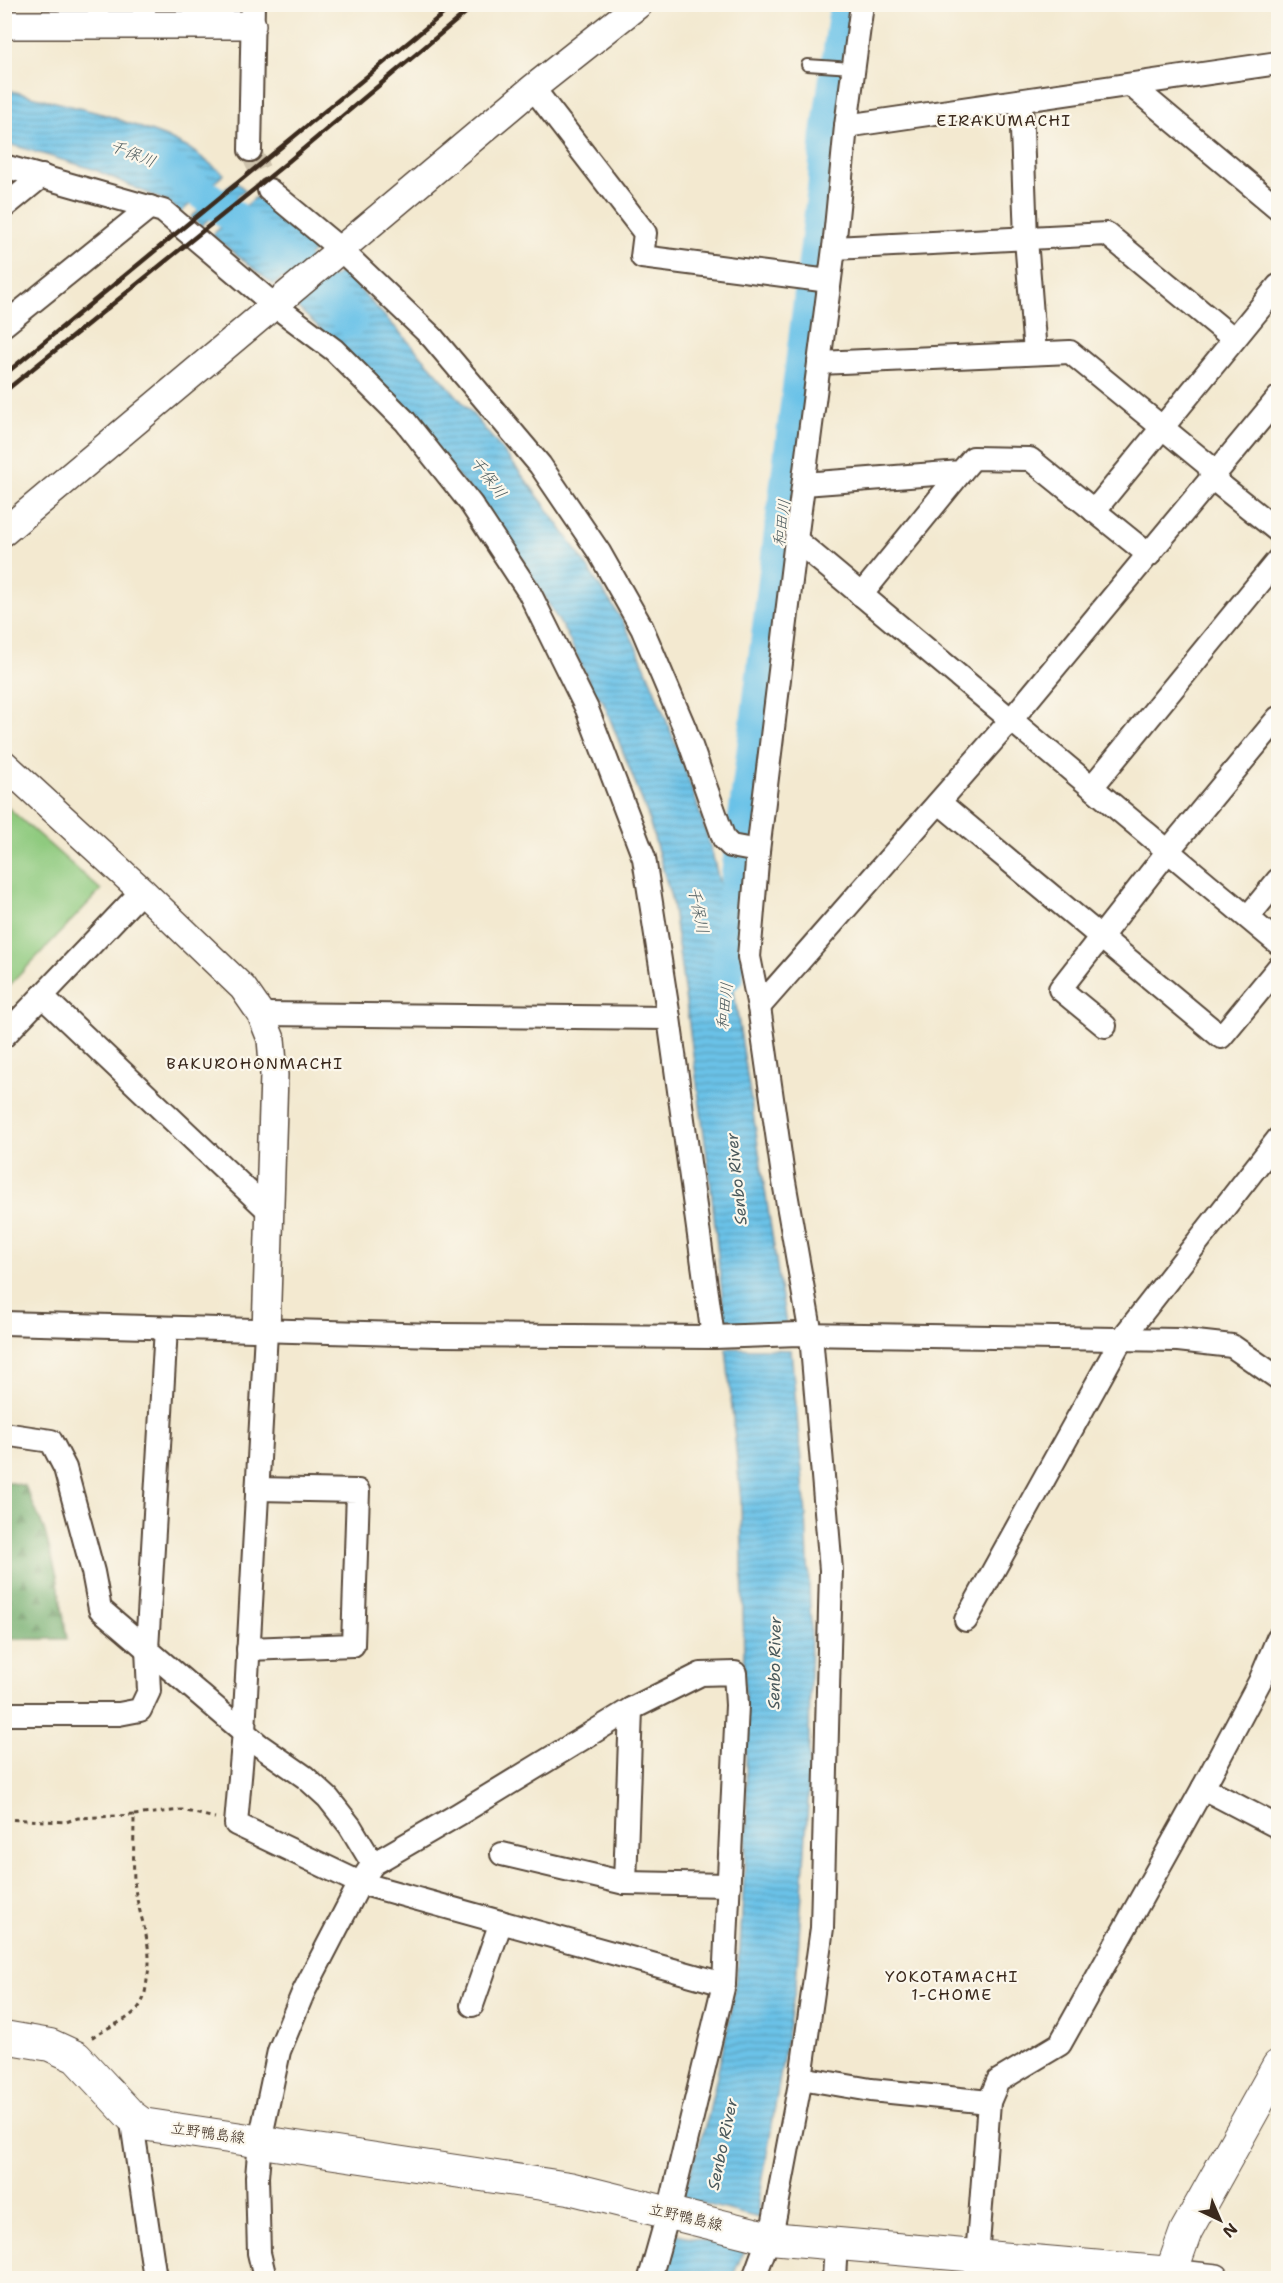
<svg xmlns="http://www.w3.org/2000/svg" width="1283" height="2283" font-family="'Shantell Sans','Klee One',sans-serif">
<defs>
<pattern id="forest-firs" width="22" height="20" patternUnits="userSpaceOnUse" patternTransform="scale(1.5)"><rect width="22" height="20" fill="#73ae6e"/><path d="M5 1l3.5 6h-7zM16 11l3.5 6h-7z" fill="#608e5a"/></pattern>
<pattern id="water-rules" width="6" height="5" patternUnits="userSpaceOnUse" patternTransform="scale(1.5)"><rect width="6" height="5" fill="#6bc2e8"/><path d="M0 2.5h6" fill="none" stroke="#599ebb"/></pattern>
</defs>
<rect width="100%" height="100%" fill="#fbf7ec"/>
<filter id="ink" filterUnits="userSpaceOnUse"><feTurbulence type="fractalNoise" baseFrequency=".0167" numOctaves="2"/><feDisplacementMap in="SourceGraphic" scale="12" xChannelSelector="R" yChannelSelector="G"/><feConvolveMatrix kernelMatrix="1 2 1 2 8 2 1 2 1" color-interpolation-filters="sRGB"/></filter>
<filter id="wash" filterUnits="userSpaceOnUse"><feTurbulence type="fractalNoise" baseFrequency=".008" numOctaves="4" result="noise"/><feDisplacementMap in="SourceGraphic" scale="24" xChannelSelector="R" yChannelSelector="G"/><feGaussianBlur stdDeviation="1.35" result="paint"/><feColorMatrix in="noise" values="0 0 0 0 0 0 0 0 0 0 0 0 0 0 0 0 0 1.4 0 .05"/><feComposite in="paint" operator="in"/></filter>
<g filter="url(#wash)">
<rect width="100%" height="100%" fill="#f3e9d0"/>
<polygon fill="url(#forest-firs)" stroke="#576c46" stroke-width="1.5" points="4,1481 25,1486 44,1529 57,1576 67,1639 5,1639 5,1594 7,1594 10,1573 5,1572"/>
<polygon fill="#8fca7f" stroke="#657a4e" stroke-width="1.5" points="5,805 101,890 5,990"/>
<g fill="url(#water-rules)" stroke="#537683" stroke-width="1.5">
<polygon points="4,89 106,115 166,137 190,149 224,174 180,213 170,203 93,169 5,143"/>
<polygon points="235,181 245,190 226,205 216,206 217,212 201,226 191,217 208,203 214,204 213,200"/>
<polygon points="256,197 319,247 274,285 212,235"/>
<path d="M342,271C434,367 522,464 593,576C605,595 619,613 629,633C644,660 654,689 665,717C687,772 707,827 720,885L723,891L731,894V927L738,976L732,979L786,1324L725,1323L710,1178L672,901L647,813L603,701L593,690L566,633L524,563L479,500L363,369L297,307Z"/>
<polygon points="726,1348 791,1350 806,1515 811,1628 808,1804 796,1983 759,2201 759,2218 682,2198 708,2117 730,2016 740,1949 747,1825 741,1500"/>
<polygon points="674,2233 744,2250 732,2278 659,2278"/>
</g>
<g fill="none" stroke-linecap="round" stroke-linejoin="round">
<g stroke="#6bc2e8" stroke-width="33">
<polyline points="166,166 247,227 315,282 351,321"/>
<polyline points="727,975 734,902 824,185 827,137 846,4"/>
</g>
</g>
</g>
<g filter="url(#ink)">
<g fill="none" stroke-linecap="round" stroke-linejoin="round">
<polyline stroke="#cec3ac" stroke-width="22" stroke-dasharray="22 11" stroke-linecap="butt" points="250,150 269,190"/>
<g stroke="#574739" stroke-width="14">
<polyline id="service" points="807,65 852,68"/>
</g>
<g stroke="#574739" stroke-width="26">
<g id="minor">
<polyline points="144,26 144,4"/>
<polyline points="1132,86 1278,208"/>
<polyline points="533,88 645,233 642,257 829,281"/>
<polyline points="1021,102 1026,239 1035,353"/>
<polyline points="846,126 1278,63"/>
<polyline points="250,150 253,4"/>
<polyline points="4,166 163,211 274,305 334,350 405,421 471,504 529,592 587,709 644,858 669,1018 713,1337"/>
<polyline points="269,190 340,249 432,337 540,465 599,552 642,628 685,729 724,839 731,846 758,851"/>
<polyline points="4,207 42,176"/>
<polyline points="834,248 1107,234 1234,339"/>
<polyline points="4,325 150,207"/>
<polyline points="819,363 1070,352 1208,465 1213,479 1278,531"/>
<polyline points="804,484 961,472 973,458 1030,459 1149,555"/>
<polyline points="1094,511 1278,286"/>
<polyline points="796,540 1278,943"/>
<polyline points="861,595 961,472"/>
<polyline points="1092,787 1278,560"/>
<polyline points="940,803 1221,1037 1278,968"/>
<polyline points="1248,917 1278,880"/>
<polyline points="42,996 269,1211"/>
<polyline points="759,1007 1011,720 1278,398"/>
<polyline points="261,1014 669,1018"/>
<polyline points="1105,1026 1060,989 1168,851 1278,718"/>
<polyline points="4,1036 142,891"/>
<polyline points="4,1323 437,1335 713,1337 799,1334 1178,1340 1232,1346 1278,1378"/>
<polyline points="266,1332 244,1731 236,1824 360,1883 724,1984"/>
<polyline points="4,1434 51,1441 65,1468 93,1572 100,1609 259,1745 305,1777 328,1798 350,1826 373,1864 360,1883 303,1993 279,2051 260,2141 257,2177 259,2253 265,2278"/>
<polyline points="966,1620 1121,1340 1278,1139"/>
<polyline points="248,1649 353,1645 358,1491 257,1489"/>
<polyline points="4,1714 119,1714 140,1710 149,1691 147,1649 166,1328"/>
<polyline points="1203,1788 1278,1827"/>
<polyline points="502,1854 625,1883 729,1885"/>
<polyline points="373,1864 459,1814 631,1709"/>
<polyline points="625,1883 631,1709 701,1674 735,1673 737,1705 724,1984 672,2200 650,2278"/>
<polyline points="472,2005 501,1922"/>
<polyline points="801,2078 871,2090 989,2102"/>
<polyline points="131,2116 155,2278"/>
<polyline points="977,2257 989,2102 998,2081 1060,2044 1203,1788 1260,1681 1278,1638"/>
<polyline points="754,2278 773,2226 801,2078 822,1928 831,1570 811,1335 783,1176 759,1007 749,957 758,851 796,540 834,248 846,126 862,4"/>
<polyline points="834,2278 836,2245"/>
</g>
</g>
<g stroke="#574739" stroke-width="30">
<g id="tertiary">
<polyline points="4,25 252,25"/>
<polyline points="4,532 533,88 639,4"/>
<polyline points="4,764 142,891 243,988 261,1014 271,1039 274,1075 266,1332"/>
<polyline points="1169,2278 1171,2273 1216,2278"/>
</g>
</g>
<g stroke="#574739" stroke-width="34">
<polyline id="secondary" points="4,2037 50,2045 76,2057 131,2116 142,2124 569,2188 770,2238 1171,2273 1186,2231 1278,2066"/>
</g>
<g stroke="#574739" stroke-width="3" stroke-dasharray="4.5 4.5" stroke-linecap="butt">
<polyline points="134,1815 182,1810 215,1818"/>
<path d="M4,1819L66,1822L78,1818L134,1815C134,1836 133,1858 134,1880C137,1916 155,1942 147,1980C146,1987 145,1996 142,2002C132,2022 105,2026 90,2039"/>
</g>
<use href="#service" stroke="#fff" stroke-width="10"/>
<use href="#minor" stroke="#fff" stroke-width="22"/>
<use href="#tertiary" stroke="#fff" stroke-width="27"/>
<use href="#secondary" stroke="#fff" stroke-width="32"/>
<g stroke="#3b2a1e" stroke-width="4.5">
<polyline points="4,375 455,4"/>
<polyline points="4,392 283,166 476,4"/>
</g>
</g>
</g>
<g text-anchor="middle" stroke-width="4.5" stroke-linejoin="round" paint-order="stroke">
<g font-size="15" fill="#3b2a1e" stroke="#fbf7ec">
<text transform="translate(208 2133) rotate(8)" y="5">立野鴨島線</text>
<text transform="translate(686 2217) rotate(13)" y="5">立野鴨島線</text>
</g>
<g font-size="16" letter-spacing="1.5" fill="#3b2a1e" stroke="#fbf7ec">
<text x="1004" y="126">EIRAKUMACHI</text>
<text x="255" y="1069">BAKUROHONMACHI</text>
<text x="952" y="1982">YOKOTAMACHI<tspan x="952" dy="18">1-CHOME</tspan></text>
</g>
<g font-size="16" font-style="italic" fill="#49585b" stroke="#fbf7ec">
<text transform="translate(133 153) rotate(22)" y="6">千保川</text>
<text transform="translate(489 477) rotate(53)" y="6">千保川</text>
<text transform="translate(781 523) rotate(-83)" y="6">和田川</text>
<text transform="translate(699 910) rotate(78)" y="6">千保川</text>
<text transform="translate(724 1006) rotate(-84)" y="6">和田川</text>
<text transform="translate(736 1179) rotate(-96)" y="6">Senbo River</text>
<text transform="translate(774 1663) rotate(-89)" y="6">Senbo River</text>
<text transform="translate(722 2144) rotate(-78)" y="6">Senbo River</text>
</g>
</g>
<rect width="1283" height="2283" fill="none" stroke="#fbf7ec" stroke-width="24"/>
<g transform="translate(1220 2220) rotate(136)" stroke="#fbf7ec" stroke-width="4.5" paint-order="stroke">
<path d="M0-4.5L10 22L0 15L-10 22Z" fill="#3b2a1e"/>
<text y="-9" font-size="16" font-weight="bold" text-anchor="middle" fill="#3b2a1e">N</text>
</g>
</svg>
